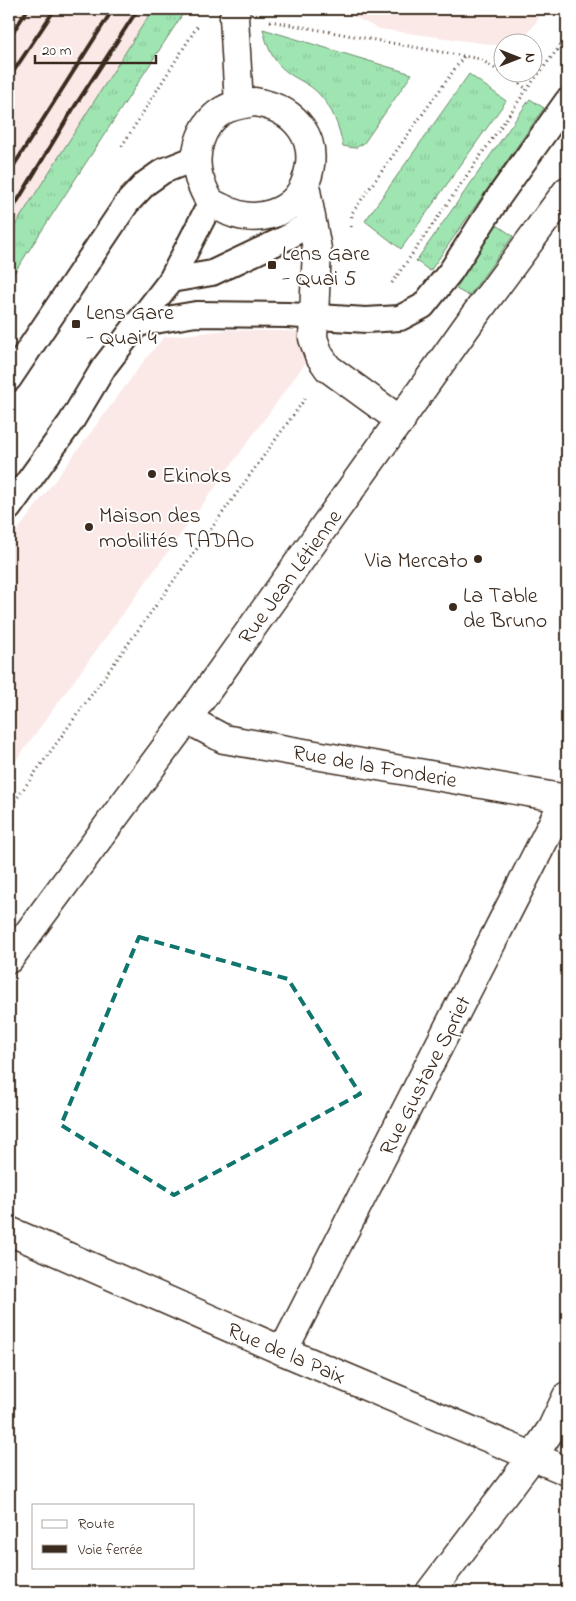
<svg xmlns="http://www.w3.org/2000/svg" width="576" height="1601" font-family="'Indie Flower',sans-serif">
<defs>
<pattern id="grass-tufts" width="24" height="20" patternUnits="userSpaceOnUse" patternTransform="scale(1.25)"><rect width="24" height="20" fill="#9fe5b2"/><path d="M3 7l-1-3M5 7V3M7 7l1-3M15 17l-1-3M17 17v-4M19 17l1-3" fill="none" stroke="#8ac599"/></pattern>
</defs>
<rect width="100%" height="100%" fill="#fff"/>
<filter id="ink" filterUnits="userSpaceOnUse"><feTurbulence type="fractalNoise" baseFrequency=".02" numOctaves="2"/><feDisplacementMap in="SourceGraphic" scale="10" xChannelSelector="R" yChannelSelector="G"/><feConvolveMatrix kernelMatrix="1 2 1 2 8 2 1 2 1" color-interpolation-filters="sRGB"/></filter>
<g filter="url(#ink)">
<g fill="#fbe9e8">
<polygon points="9,9 186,9 9,281"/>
<polygon points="338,9 545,9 522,42 504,42 503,46 379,29"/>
<polygon points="228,330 328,332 9,770 9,542 147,357 164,337"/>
</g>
<g fill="url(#grass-tufts)" stroke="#6d8868">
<polygon points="153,9 186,9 9,281 9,235"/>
<path d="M263,29L412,74L364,143L355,148L343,146C339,126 333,109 319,94C309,83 297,80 287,72C272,61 267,46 263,29Z"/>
<polygon points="469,74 506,101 401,249 365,221"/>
<polygon points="530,99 544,108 430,271 416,261"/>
<polygon points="494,223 513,236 469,296 456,289"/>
</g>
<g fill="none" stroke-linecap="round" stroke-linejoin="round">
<g stroke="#3b2a1e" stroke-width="28">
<g id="lane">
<polyline points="171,280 212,273 288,237 312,221"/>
<polyline points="137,324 196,314 287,315 366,320 400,318 423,306 451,271 498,198 567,101"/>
<polyline points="9,379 127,203 146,183 163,171 196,158"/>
<polyline points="9,508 71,422 104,367 171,280 211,202"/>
</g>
</g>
<g stroke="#3b2a1e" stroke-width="31">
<g id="street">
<polyline points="236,9 234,17 239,104"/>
<path d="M255,102C296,109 321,139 306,181C295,214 254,226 224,209C220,207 214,205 211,202C206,197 202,185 199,178C192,155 200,125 222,111C232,105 243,104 255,102Z"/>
<polyline points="305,185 317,249 313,338 319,355 328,368 401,421"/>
<polyline points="187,719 224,739 567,799"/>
<polyline points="9,1231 283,1351 567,1471"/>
<polyline points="283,1351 565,799"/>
<polyline points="430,1592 533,1456 552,1428 567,1396"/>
</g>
</g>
<g stroke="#3b2a1e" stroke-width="31">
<polyline id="secondary" points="9,959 187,719 472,319 567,191"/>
</g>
<g stroke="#3b2a1e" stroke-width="3" stroke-dasharray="1 4" stroke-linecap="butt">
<polyline points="270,21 480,59 527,89"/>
<polyline points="558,50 567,58"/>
<polyline points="122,146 198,25"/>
<polyline points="351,227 352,213 464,56"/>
<polyline points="392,283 527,89 567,37"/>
<polyline points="9,809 307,396"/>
</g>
<use href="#lane" stroke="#fff" stroke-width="24"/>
<use href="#street" stroke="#fff" stroke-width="28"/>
<use href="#secondary" stroke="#fff" stroke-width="28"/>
<g stroke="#3b2a1e" stroke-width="4">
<polyline points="9,38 28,9"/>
<polyline points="9,78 55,9"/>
<polyline points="9,173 113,9"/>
<polyline points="9,215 73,109 138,9"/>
</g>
</g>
</g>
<path fill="none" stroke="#0f766e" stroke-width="4" stroke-dasharray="10 6" stroke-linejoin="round" d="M139,937L288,979L360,1094L174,1195L61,1125Z"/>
<g fill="#3b2a1e" stroke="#fff" stroke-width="2">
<rect x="267" y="260" width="10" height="10" rx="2.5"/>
<rect x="71" y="319" width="10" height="10" rx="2.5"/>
<circle cx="152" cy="474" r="5"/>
<circle cx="89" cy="527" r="5"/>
<circle cx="478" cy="559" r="5"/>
<circle cx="453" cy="607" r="5"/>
</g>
<g text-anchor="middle" stroke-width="4" stroke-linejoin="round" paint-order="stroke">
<g font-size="22" fill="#3b2a1e" stroke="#fff" text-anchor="start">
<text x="282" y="260">Lens Gare<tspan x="282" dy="25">- Quai 5</tspan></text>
<text x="86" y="319">Lens Gare<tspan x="86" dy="25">- Quai 4</tspan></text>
<text x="162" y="482">Ekinoks</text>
<text x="99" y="522">Maison des<tspan x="99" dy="25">mobilités TADAO</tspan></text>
<text x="468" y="567" text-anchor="end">Via Mercato</text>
<text x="463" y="602">La Table<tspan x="463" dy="25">de Bruno</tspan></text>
</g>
<g font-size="22" fill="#3b2a1e" stroke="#fff">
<text transform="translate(289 576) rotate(-54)" y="8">Rue Jean Létienne</text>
<text transform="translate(375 765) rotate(10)" y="8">Rue de la Fonderie</text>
<text transform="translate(424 1075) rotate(-63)" y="8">Rue Gustave Spriet</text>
<text transform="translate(287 1352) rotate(23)" y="8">Rue de la Paix</text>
</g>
</g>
<rect width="576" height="1601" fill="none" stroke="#fff" stroke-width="30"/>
<rect x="15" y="15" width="546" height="1571" fill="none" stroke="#3b2a1e" stroke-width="2" filter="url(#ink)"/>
<rect x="32" y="1504" width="162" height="65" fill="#ffffff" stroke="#b1aaa5"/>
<rect x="42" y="1520" width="25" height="8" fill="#ffffff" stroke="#b1aaa5"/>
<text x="78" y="1528" font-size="15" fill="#3b2a1e">Route</text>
<rect x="42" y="1545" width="25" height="8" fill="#3b2a1e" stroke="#b1aaa5"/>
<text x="78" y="1554" font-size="15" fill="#3b2a1e">Voie ferrée</text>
<g transform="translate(518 58) rotate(90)"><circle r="24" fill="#ffffff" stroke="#b1aaa5"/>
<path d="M0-4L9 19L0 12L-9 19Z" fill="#3b2a1e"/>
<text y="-8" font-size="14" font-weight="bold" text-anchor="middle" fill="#3b2a1e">N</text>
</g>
<path d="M35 55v8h121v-8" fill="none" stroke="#3b2a1e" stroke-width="2.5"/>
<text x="42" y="55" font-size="15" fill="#3b2a1e" stroke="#ffffff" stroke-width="4" paint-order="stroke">20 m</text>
</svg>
